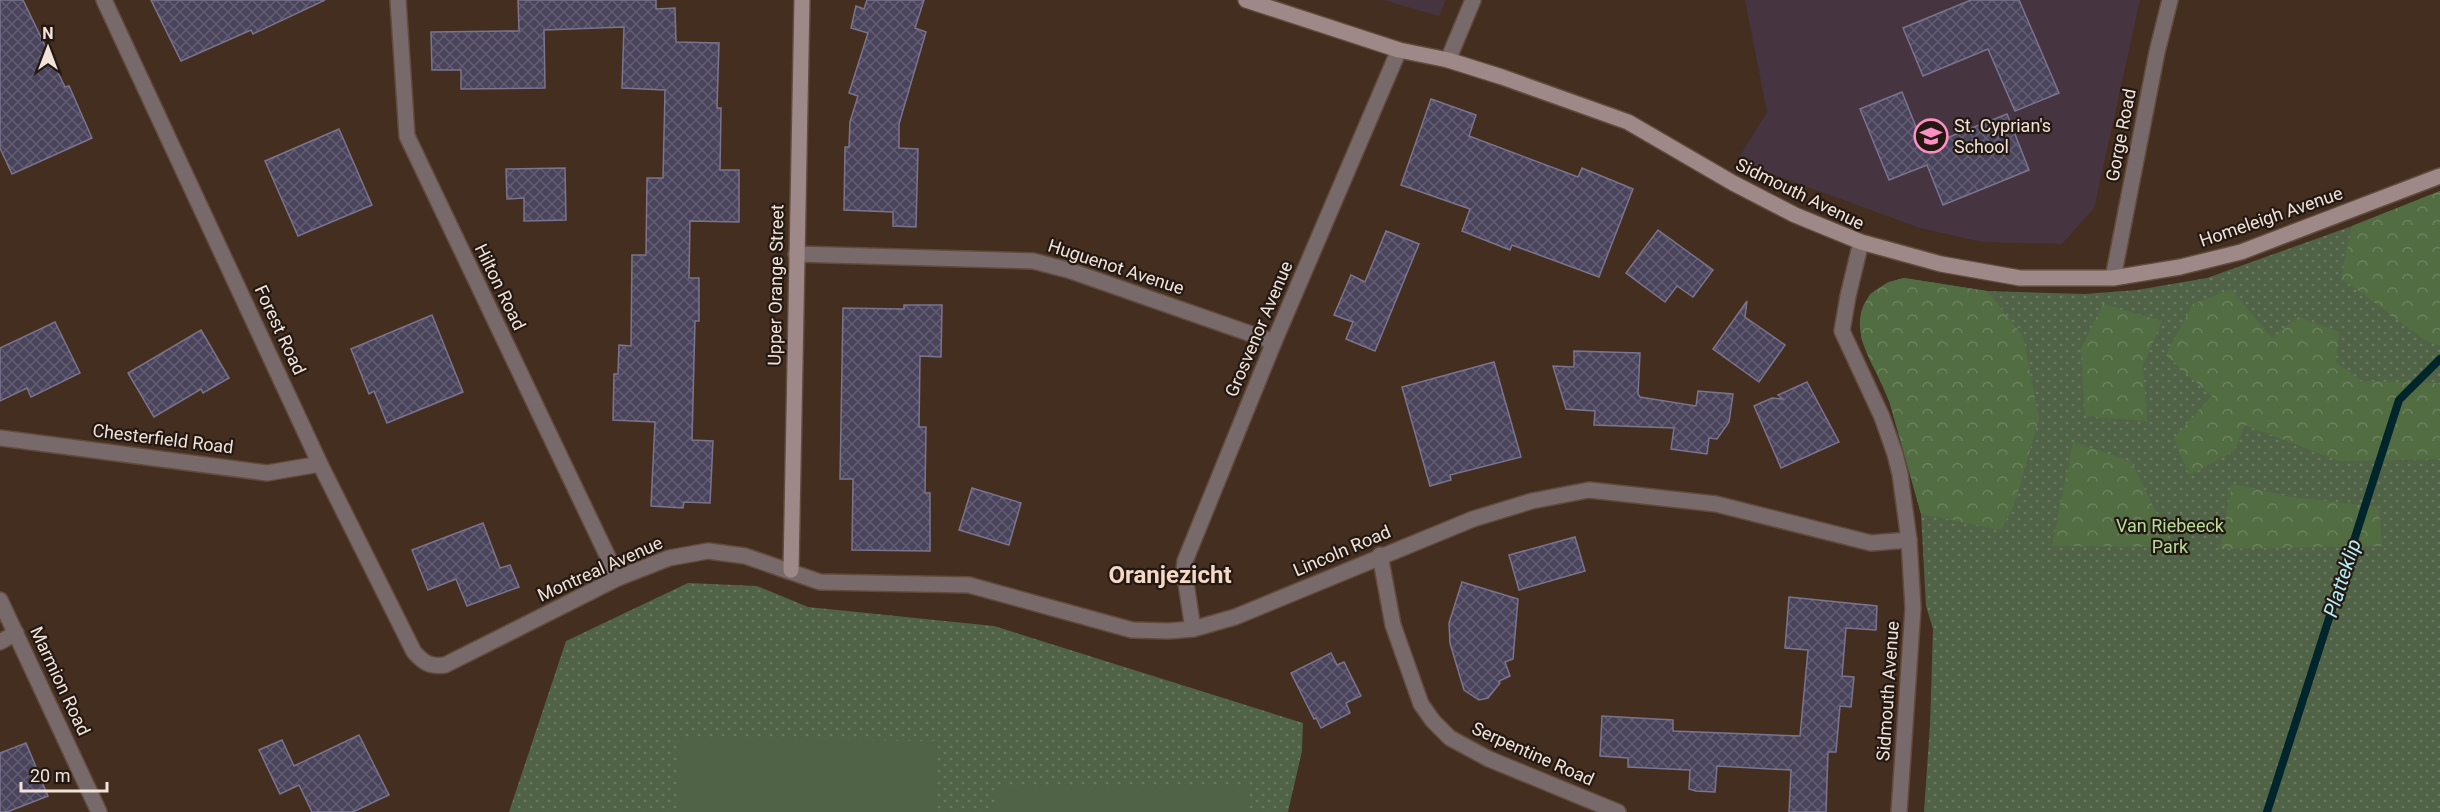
<svg xmlns="http://www.w3.org/2000/svg" width="2440" height="812" font-family="Roboto,sans-serif">
<defs>
<pattern id="grass-dots" width="8" height="8" patternUnits="userSpaceOnUse" patternTransform="scale(1.5)"><rect width="8" height="8" fill="#516347"/><path d="M2 2h.1M6 6h.1" fill="none" stroke="#6a7961" stroke-width="1.8" stroke-linecap="round"/></pattern>
<pattern id="forest-crowns" width="20" height="18" patternUnits="userSpaceOnUse" patternTransform="scale(1.5)"><rect width="20" height="18" fill="#536d43"/><path d="M2 6a3 3 0 1 1 6 0M12 15a3 3 0 1 1 6 0" fill="none" stroke="#6c825e"/></pattern>
<pattern id="building-cross-hatch" width="8" height="8" patternUnits="userSpaceOnUse" patternTransform="scale(1.5)"><rect width="8" height="8" fill="#49435b"/><path d="M0 0l8 8M0 8l8-8" fill="none" stroke="#645e72"/></pattern>
</defs>
<rect width="100%" height="100%" fill="#442e1f"/>
<g fill="#463541">
<polygon points="1383,0 1446,0 1439,16"/>
<polygon points="1745,0 2140,0 2094,208 2062,244 1982,242 1920,228 1737,161 1767,112"/>
</g>
<g fill="url(#grass-dots)">
<polygon points="2440,191 2440,812 1924,812 1930,725 1933,629 1926,606 1921,514 1889,401 1861,338 1861,313 1870,294 1888,282 1904,278 1987,291 2085,294 2137,290 2207,278 2352,226"/>
<polygon points="688,583 757,586 808,607 994,626 1303,723 1302,751 1288,812 509,812 566,641"/>
</g>
<g fill="url(#forest-crowns)">
<polygon points="2440,191 2440,346 2425,340 2341,278 2352,226"/>
<path d="M1904,278L1987,291L2023,336L2039,419L2014,506L2001,530L1921,514C1911,477 1901,440 1890,403C1881,374 1854,345 1861,313C1866,292 1885,283 1904,278Z"/>
<polygon points="2231,289 2272,338 2299,317 2339,332 2336,362 2361,381 2440,383 2440,459 2339,461 2245,425 2234,451 2189,475 2174,438 2212,396 2166,355 2193,304"/>
<polygon points="2103,304 2162,321 2143,365 2147,421 2085,416 2081,349"/>
<polygon points="2073,442 2131,461 2173,547 2052,546"/>
<polygon points="2232,484 2291,497 2379,507 2382,546 2220,549"/>
</g>
<g fill="#516347">
<polygon points="680,738 937,741 936,812 679,812"/>
<polygon points="996,785 1250,786 1250,812 996,812"/>
</g>
<g fill="none" stroke-linecap="round" stroke-linejoin="round">
<polyline stroke="#00252b" stroke-width="8" points="2267,812 2399,400 2440,359"/>
</g>
<g fill="url(#building-cross-hatch)" stroke="#7a748e" stroke-width="1.5">
<polygon points="0,0 23,0 65,87 69,86 92,138 12,174 0,148"/>
<polygon points="151,0 325,0 253,34 251,30 181,61"/>
<polygon points="518,0 656,0 656,9 675,8 676,42 719,43 717,108 721,108 720,170 739,170 739,222 690,221 689,278 699,278 699,321 695,321 692,440 713,441 710,503 684,502 683,508 651,506 655,422 613,420 614,374 618,374 619,345 631,346 632,255 646,255 647,178 663,178 665,90 622,88 624,27 544,30 545,88 461,89 461,70 432,70 431,32 519,31"/>
<polygon points="867,0 924,0 915,28 926,32 899,124 899,148 918,149 916,227 893,226 893,212 844,210 845,147 849,147 850,122 858,96 849,93 868,33 851,28 856,6 864,9"/>
<polygon points="1971,0 2019,0 2059,93 2015,111 1988,49 1923,76 1903,28"/>
<polygon points="1902,92 1924,147 2007,114 2029,170 1943,205 1927,165 1889,180 1860,109"/>
<polygon points="1431,99 1476,115 1469,136 1578,177 1582,168 1633,189 1599,277 1512,245 1510,250 1462,231 1470,209 1401,185"/>
<polygon points="339,129 372,205 298,236 265,161"/>
<polygon points="565,168 566,220 524,221 524,198 507,199 506,169"/>
<polygon points="1658,230 1713,270 1693,297 1677,286 1665,302 1626,273"/>
<polygon points="1386,231 1419,244 1375,351 1346,339 1353,322 1334,315 1351,275 1365,282"/>
<polygon points="1747,301 1745,317 1785,345 1759,382 1713,349"/>
<polygon points="904,305 942,305 941,357 920,356 919,427 926,427 925,493 930,493 930,551 852,550 853,479 840,479 843,308 904,309"/>
<polygon points="432,315 463,392 387,423 374,391 369,394 351,349"/>
<polygon points="55,322 80,373 31,397 27,388 0,401 0,348"/>
<polygon points="201,330 229,378 203,393 201,389 154,417 128,373"/>
<polygon points="1574,351 1640,353 1638,394 1640,397 1696,406 1698,391 1733,394 1729,422 1717,439 1709,438 1707,454 1671,449 1674,428 1594,425 1595,411 1566,409 1553,366 1574,367"/>
<polygon points="1494,362 1521,457 1450,475 1451,480 1430,486 1402,387"/>
<polygon points="1807,382 1839,442 1781,468 1754,406 1772,398 1783,399 1778,395"/>
<polygon points="972,488 1021,503 1009,545 959,530"/>
<polygon points="483,523 500,568 510,565 519,587 467,606 456,579 428,590 412,550"/>
<polygon points="1575,537 1585,571 1519,590 1509,555"/>
<polygon points="1462,582 1518,599 1513,659 1505,662 1510,676 1499,681 1500,683 1488,698 1479,700 1464,690 1450,643 1449,623"/>
<polygon points="1789,597 1877,606 1876,630 1846,628 1842,676 1854,677 1851,707 1840,706 1836,752 1828,752 1826,812 1789,812 1791,770 1717,766 1715,792 1696,791 1689,789 1690,770 1628,767 1628,758 1600,756 1602,716 1673,720 1673,731 1800,736 1808,650 1785,648"/>
<polygon points="1331,653 1337,665 1344,662 1361,696 1346,703 1350,713 1321,728 1316,718 1314,719 1291,673"/>
<polygon points="359,735 389,795 353,812 312,812 299,785 280,794 259,750 282,740 294,766"/>
<polygon points="26,743 48,796 7,812 0,812 0,753"/>
</g>
<g fill="none" stroke-linecap="round" stroke-linejoin="round">
<g stroke="#604b3d" stroke-width="18">
<g id="street">
<path d="M104,0L320,464L414,652C424,663 430,667 445,665L618,578L669,558L708,551L745,556L820,582L969,585L1132,630L1169,631L1193,629L1235,617L1473,519L1532,501L1589,490L1716,504L1871,543L1909,540"/>
<polyline points="398,0 407,136 618,578"/>
<polyline points="1448,60 1473,0"/>
<polyline points="1861,242 1848,296 1842,331 1882,417 1895,454 1900,474 1909,540 1913,608 1899,812"/>
<polyline points="796,254 1033,261 1068,270 1274,342"/>
<polyline points="2113,278 2157,52 2170,0"/>
<polyline points="0,438 267,473 320,464"/>
<polyline points="1380,555 1393,625 1421,704 1433,721 1450,738 1489,759 1618,812"/>
<polyline points="0,600 99,812"/>
<polyline points="1193,629 1184,570 1185,561 1274,342 1399,50"/>
<polyline points="0,642 16,633"/>
</g>
</g>
<g stroke="#604b3d" stroke-width="18">
<g id="secondary">
<polyline points="1246,0 1399,50 1448,60 1502,77 1628,122 1733,183 1795,215 1861,242 1941,264 2020,278 2113,278 2180,267 2241,252 2440,176"/>
<polyline points="791,570 802,0"/>
</g>
</g>
<use href="#street" stroke="#786a6a" stroke-width="15"/>
<use href="#secondary" stroke="#9f8888" stroke-width="15"/>
</g>
<defs>
<g id="school-ring" transform="scale(1.725)"><circle r="9.5" fill="#231912" stroke="#fc8fc3" stroke-width="1.5"/><path d="M0-5L7-2L0 1L-7-2ZM-4 1L0 2.5L4 1V4Q0 6-4 4Z" fill="#fc8fc3"/></g>
</defs>
<g fill-rule="evenodd">
<use href="#school-ring" x="1931" y="136"/>
</g>
<g text-anchor="middle" stroke-width="4.5" stroke-linejoin="round" paint-order="stroke">
<g font-size="18" fill="#f2e3da" stroke="#231912" text-anchor="start">
<text x="1954" y="132">St. Cyprian's<tspan x="1954" dy="21">School</tspan></text>
</g>
<g font-size="18" fill="#f2e3da" stroke="#231912">
<text transform="translate(2121 135) rotate(-79)" y="6">Gorge Road</text>
<text transform="translate(1800 194) rotate(26)" y="6">Sidmouth Avenue</text>
<text transform="translate(2271 217) rotate(-19)" y="6">Homeleigh Avenue</text>
<text transform="translate(1116 267) rotate(18)" y="6">Huguenot Avenue</text>
<text transform="translate(776 285) rotate(-89)" y="6">Upper Orange Street</text>
<text transform="translate(500 287) rotate(64)" y="6">Hilton Road</text>
<text transform="translate(1259 329) rotate(-67)" y="6">Grosvenor Avenue</text>
<text transform="translate(280 330) rotate(65)" y="6">Forest Road</text>
<text transform="translate(163 439) rotate(7)" y="6">Chesterfield Road</text>
<text transform="translate(1342 551) rotate(-23)" y="6">Lincoln Road</text>
<text transform="translate(600 569) rotate(-24)" y="6">Montreal Avenue</text>
<text transform="translate(60 681) rotate(65)" y="6">Marmion Road</text>
<text transform="translate(1888 691) rotate(-86)" y="6">Sidmouth Avenue</text>
<text transform="translate(1533 754) rotate(24)" y="6">Serpentine Road</text>
</g>
<g font-size="18" fill="#b5df9b" stroke="#231912">
<text x="2170" y="532">Van Riebeeck<tspan x="2170" dy="21">Park</tspan></text>
</g>
<g font-size="20" font-style="italic" fill="#b5f0fa" stroke="#231912">
<text transform="translate(2342 578) rotate(-72)" y="7">Platteklip</text>
</g>
<g font-size="24" font-weight="bold" fill="#f5d8c6" stroke="#231912">
<text x="1170" y="583">Oranjezicht</text>
</g>
</g>
<g transform="translate(48 48)" stroke="#231912" stroke-width="4.5" paint-order="stroke">
<path d="M0-4.5L10 22L0 15L-10 22Z" fill="#f2e3da"/>
<text y="-9" font-size="16" font-weight="bold" text-anchor="middle" fill="#f2e3da">N</text>
</g>
<path d="M21 782v9h86v-9" fill="none" stroke="#f2e3da" stroke-width="3"/>
<text x="30" y="782" font-size="18" fill="#f2e3da" stroke="#231912" stroke-width="4.5" paint-order="stroke">20 m</text>
</svg>
